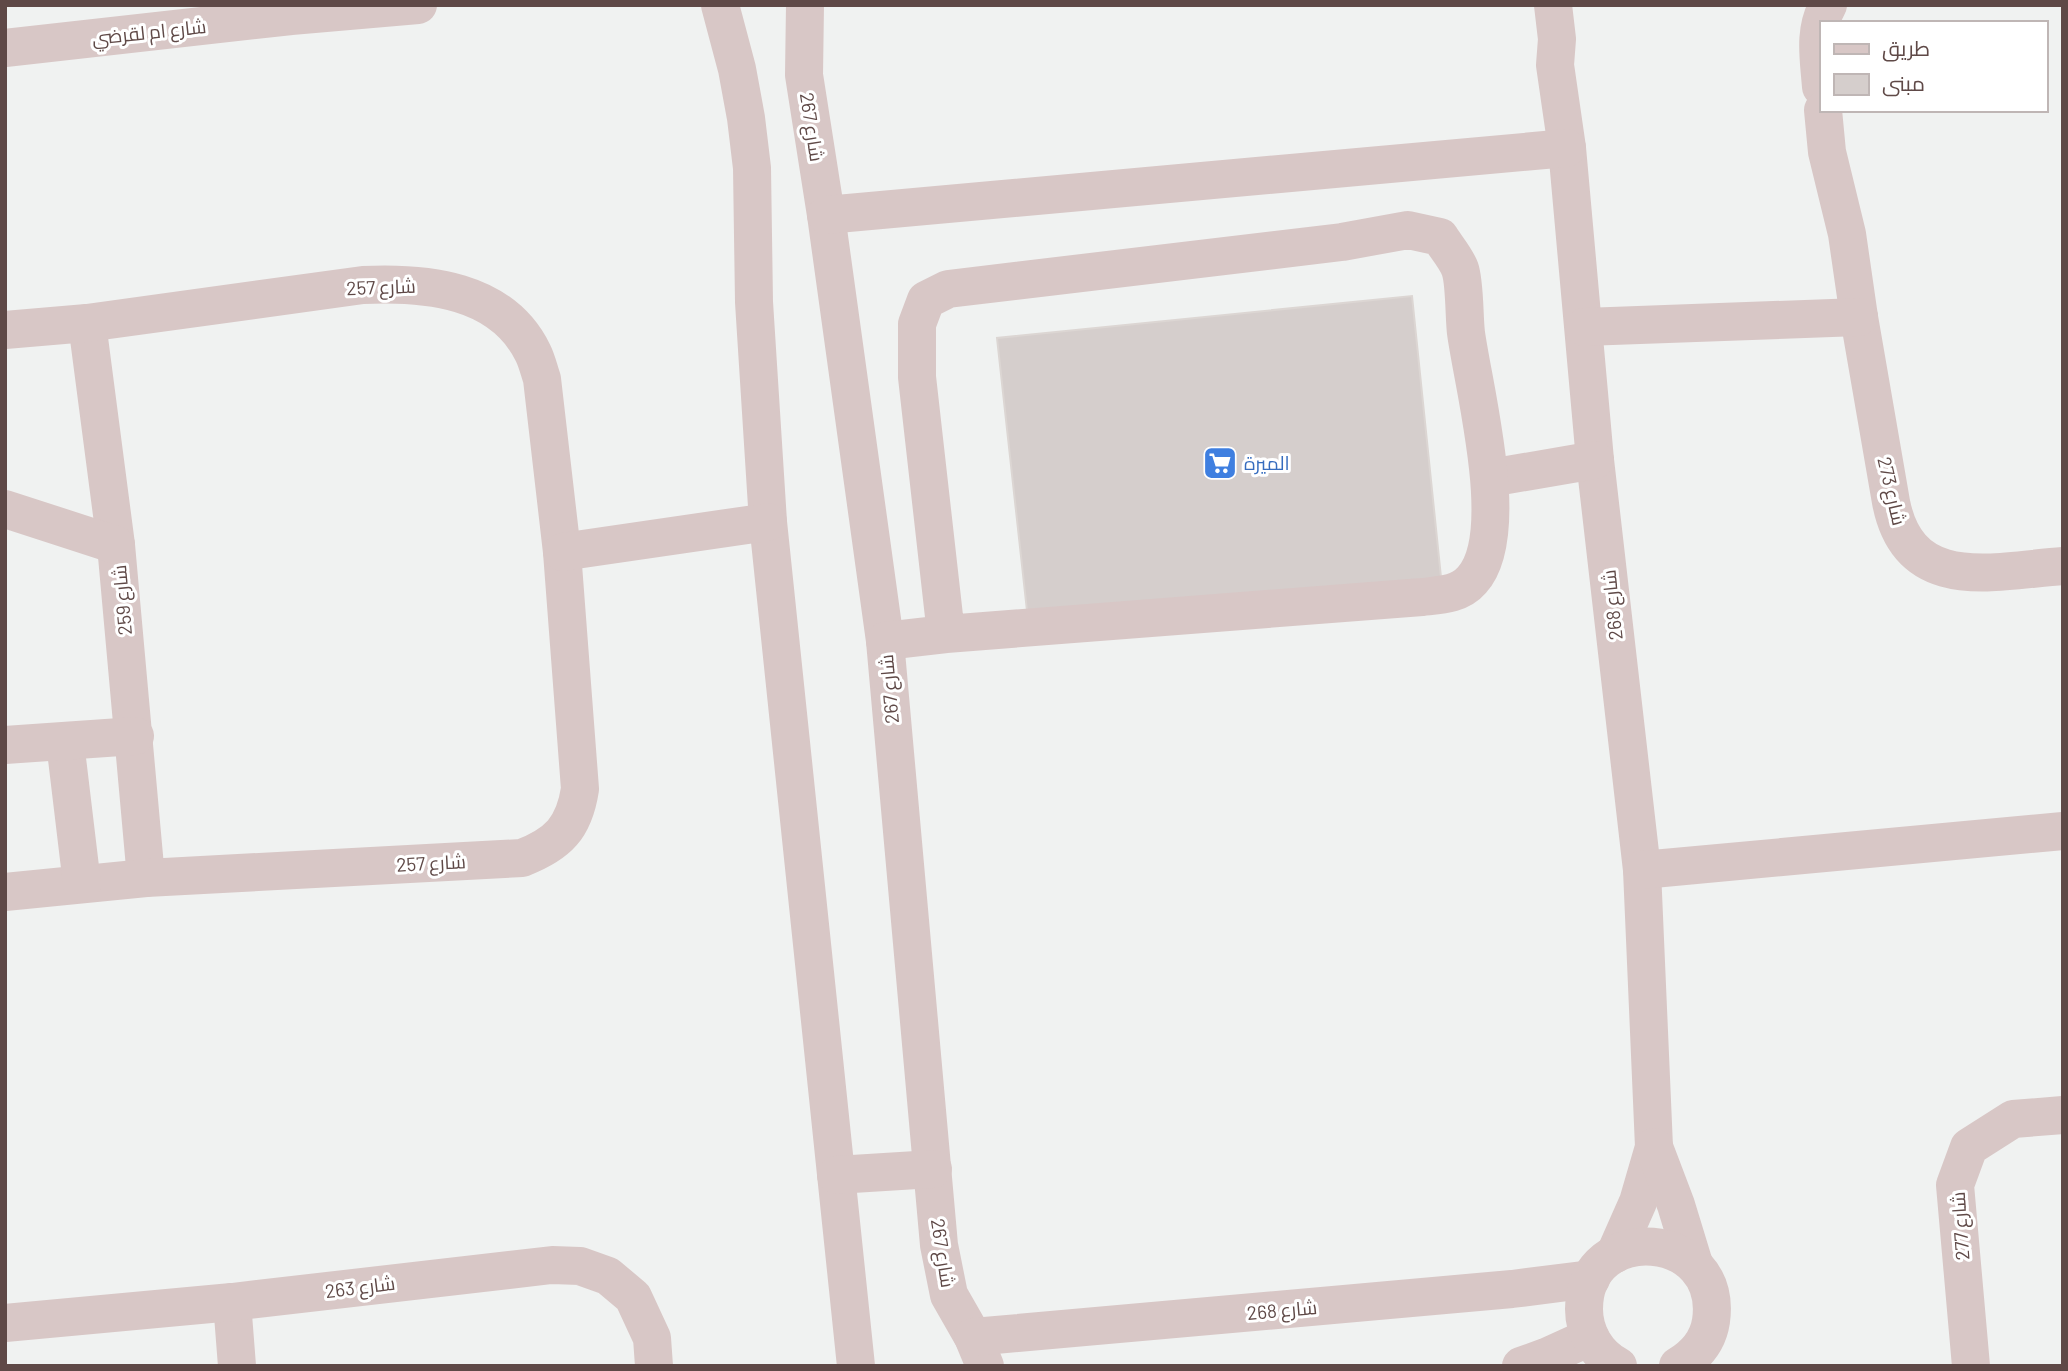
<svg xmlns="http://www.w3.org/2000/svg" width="2068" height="1371" font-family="Barlow,Cairo,sans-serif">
<rect width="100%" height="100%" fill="#f0f2f1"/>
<polygon fill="#d5cecc" stroke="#dcd6d3" stroke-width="2" points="1412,296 1442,587 1029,629 997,338"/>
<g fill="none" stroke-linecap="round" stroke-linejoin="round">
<g stroke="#d8c7c6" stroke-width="38">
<polyline points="720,5 737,69 746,118 752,168 754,302 768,522 856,1366"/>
<polyline points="805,5 804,75 826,215 885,641 939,1245 949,1295 973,1337 985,1366"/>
<polyline points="1553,5 1557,39 1555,65 1567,148 1595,460 1642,870 1654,1147 1638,1202 1615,1254"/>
<polyline points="5,48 291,16 418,5"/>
<path d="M1821,87C1819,59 1813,31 1828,5"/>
<path d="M1823,110L1827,152L1847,234L1859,317L1891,502C1909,595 1993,571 2063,566"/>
<polyline points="826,215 1567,148"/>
<polyline points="87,323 116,545 146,878"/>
<polyline points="1584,327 1859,317"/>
<path d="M5,330L87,323L363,285C426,282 502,289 533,353C537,361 539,370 542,379L562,552L580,789C574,828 558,844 522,858L146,878L5,892"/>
<polyline points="1490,478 1595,460"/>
<polyline points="5,509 116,545"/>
<polyline points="562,552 768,522"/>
<path d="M885,641L946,634L917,377V324L926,300L948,289L1342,242L1408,230L1440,237C1446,247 1456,258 1460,269C1465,283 1464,317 1466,333C1474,391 1513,535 1472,580C1459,595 1440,595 1422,597L946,634"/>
<polyline points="65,742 82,884"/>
<polyline points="5,745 135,736"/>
<polyline points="1642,870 2063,831"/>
<polyline points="1654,1147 1676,1205 1694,1264"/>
<polyline points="836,1175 933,1169"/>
<polyline points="232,1302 237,1366"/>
<polyline points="5,1323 232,1302 552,1265 580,1266 608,1276 633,1297 652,1338 654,1366"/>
<polyline points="973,1337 1512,1289 1591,1279"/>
<polyline points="1521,1366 1546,1357 1590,1337"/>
<path d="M1618,1366C1597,1355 1584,1333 1584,1309C1584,1219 1724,1229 1711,1321C1708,1341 1695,1356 1678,1366"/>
<polyline points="1971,1366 1955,1185 1969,1147 2013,1119 2063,1115"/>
</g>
</g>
<defs>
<g id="supermarket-square" transform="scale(1.75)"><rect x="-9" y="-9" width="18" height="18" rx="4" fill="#3f7fe0" stroke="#fff"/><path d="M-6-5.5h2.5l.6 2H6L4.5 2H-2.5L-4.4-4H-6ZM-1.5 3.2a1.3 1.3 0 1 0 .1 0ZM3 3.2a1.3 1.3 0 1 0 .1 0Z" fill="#fff"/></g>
</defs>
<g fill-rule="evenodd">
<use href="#supermarket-square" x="1220" y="463"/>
</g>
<g text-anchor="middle" stroke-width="6" stroke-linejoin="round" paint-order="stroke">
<g font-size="19" fill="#5f4947" stroke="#fff">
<text transform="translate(149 32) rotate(-6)" y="7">شارع ام لقرضي</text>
<text transform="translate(812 127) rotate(81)" y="7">شارع 267</text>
<text transform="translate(381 287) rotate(-2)" y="7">شارع 257</text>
<text transform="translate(1892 491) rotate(77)" y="7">شارع 273</text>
<text transform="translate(122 600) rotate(-95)" y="7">شارع 259</text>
<text transform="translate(1612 605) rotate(-96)" y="7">شارع 268</text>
<text transform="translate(889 689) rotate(-95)" y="7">شارع 267</text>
<text transform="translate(431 863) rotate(-3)" y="7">شارع 257</text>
<text transform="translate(1960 1226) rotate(-94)" y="7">شارع 277</text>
<text transform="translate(943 1253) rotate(81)" y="7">شارع 267</text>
<text transform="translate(360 1287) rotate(-7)" y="7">شارع 263</text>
<text transform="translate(1282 1310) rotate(-5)" y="7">شارع 268</text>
</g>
<g font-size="19" fill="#366cbe" stroke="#fff" text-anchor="start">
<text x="1244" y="470">الميرة</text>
</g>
</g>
<rect width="2068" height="1371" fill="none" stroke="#5f4947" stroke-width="14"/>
<rect x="1820" y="21" width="228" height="91" fill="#ffffff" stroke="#bfb6b5" stroke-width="2"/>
<rect x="1834" y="44" width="35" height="10" fill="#d8c7c6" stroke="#bfb6b5" stroke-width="2"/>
<text x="1882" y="56" font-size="21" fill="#5f4947">طريق</text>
<rect x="1834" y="74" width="35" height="21" fill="#d5cecc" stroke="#bfb6b5" stroke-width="2"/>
<text x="1882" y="91" font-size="21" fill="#5f4947">مبنى</text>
</svg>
